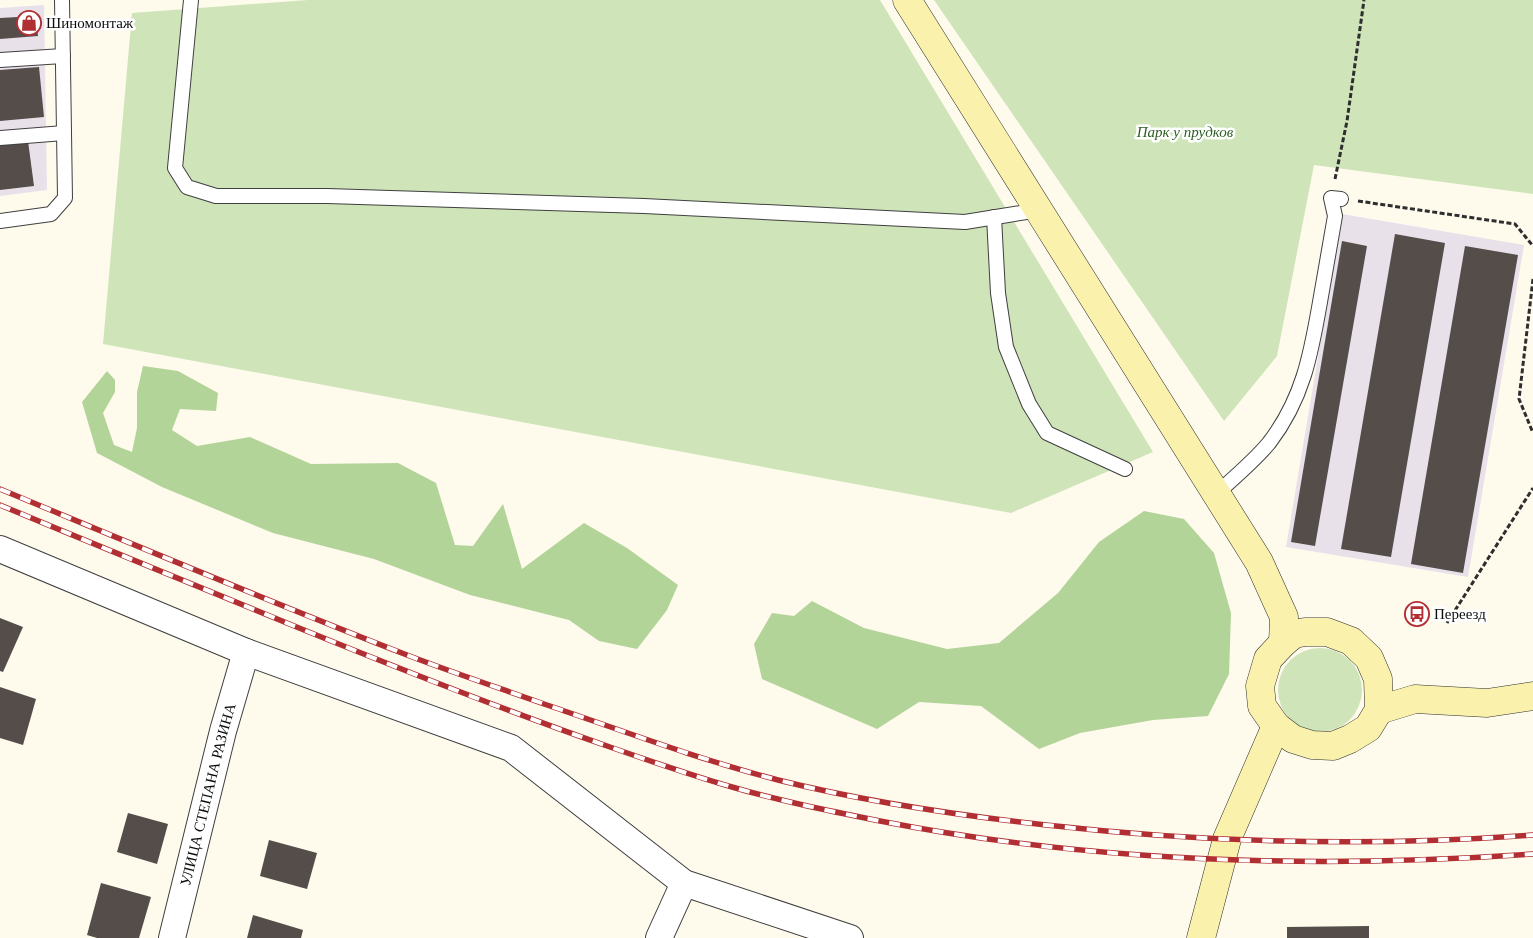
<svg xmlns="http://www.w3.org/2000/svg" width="1533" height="938" font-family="Georgia,serif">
  <rect width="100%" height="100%" fill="#fefaec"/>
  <g fill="#e9e1ea">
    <path d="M44,5L47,190L0,196V8Z"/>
    <path d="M1342,214L1524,245L1468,577L1286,547Z"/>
  </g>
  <g fill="#cfe5b9">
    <path d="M308,0H880L1153,452L1011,513L103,344L132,13Z"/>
    <path d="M934,0H1533V194L1314,165L1277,356L1224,421Z"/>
    <circle cx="1320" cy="690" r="42"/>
  </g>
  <g fill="#b3d499">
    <path d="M143,366L178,371L218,393L216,411L180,409L172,430L197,446L250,437L311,464L398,463L436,483L455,545L473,546L503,504L522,569L584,523L627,548L678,585L667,610L637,649L599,641L569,620L470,595L374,559L273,533L162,487L97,453L82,402L107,371L115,380V392L103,413L114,445L132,452L137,428V392Z"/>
    <path d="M1144,511L1184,519L1214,553L1231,613L1229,674L1208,716L1153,720L1080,733L1039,749L981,706L919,702L877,729L762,679L754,644L772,613L794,616L812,601L864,628L947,649L999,643L1058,593L1099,542Z"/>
  </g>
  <g fill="#544d49">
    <path d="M36,16L38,36L0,39V18Z"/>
    <path d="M39,67L44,117L0,121V70Z"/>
    <path d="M28,141L34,186L0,190V144Z"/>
    <path d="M1395,234L1445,243L1391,557L1341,549Z"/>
    <path d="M1342,241L1367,246L1315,546L1291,542Z"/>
    <path d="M1465,246L1518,255L1463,573L1411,564Z"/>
    <path d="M0,618L23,627L3,672L0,671Z"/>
    <path d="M0,687L36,699L23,745L0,738Z"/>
    <path d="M128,813L168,824L157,864L117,852Z"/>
    <path d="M269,840L317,853L307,889L260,876Z"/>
    <path d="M101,883L151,897L139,938H97L87,935Z"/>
    <path d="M253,915L303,930L301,938H247Z"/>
    <path d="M1369,926V938H1287V927Z"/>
  </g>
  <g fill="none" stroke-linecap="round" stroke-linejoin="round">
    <defs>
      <g id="lane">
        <path d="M191,0L175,168L187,187L216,196H327L644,206L965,222L1039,210"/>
        <path d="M0,60L63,56"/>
        <path d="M0,138L64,133"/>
        <path d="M994,217L998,293L1006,347L1029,404L1047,433L1125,469"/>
        <path d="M0,221L51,214L65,198L62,0"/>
        <path d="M1217,493C1235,477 1254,461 1269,443C1303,399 1311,354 1320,302C1325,273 1330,244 1335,216L1331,198L1341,199"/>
      </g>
      <g id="street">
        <path d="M0,549L246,652L511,748L684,883L850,938"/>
        <path id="s1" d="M172,938L223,731L246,652"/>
        <path d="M659,938L684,883"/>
      </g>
      <g id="secondary">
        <path d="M907,0L1259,562L1284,617L1283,643"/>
        <path d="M1305,632H1327L1351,641L1369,658L1378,679L1379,710L1368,728L1350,739L1333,746L1312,745L1293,739L1276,726L1262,706L1260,686L1268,659L1283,643L1294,634Z"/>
        <path d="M1379,710L1415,699L1487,703L1533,696"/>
        <path d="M1201,938L1227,839L1276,726"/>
      </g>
    </defs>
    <use href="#lane" stroke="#3f3f3f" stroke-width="16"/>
    <use href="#street" stroke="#3f3f3f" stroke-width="28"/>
    <use href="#secondary" stroke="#2e2e2e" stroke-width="29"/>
    <g stroke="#2e2e2e" stroke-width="3" stroke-dasharray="5 2.5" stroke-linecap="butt">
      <path d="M1335,179L1347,121L1364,0"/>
      <path d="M1358,201L1515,224L1533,246"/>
      <path d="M1533,279L1519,399L1533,433"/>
      <path d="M1447,623L1533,488"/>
    </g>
    <use href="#lane" stroke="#fff" stroke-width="14"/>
    <use href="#street" stroke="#fff" stroke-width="26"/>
    <use href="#secondary" stroke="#f9f1ac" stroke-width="28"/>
    <defs>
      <g id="rail">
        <path d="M0,489C135,545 270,602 407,655C454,673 502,689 550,706C626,732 701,760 778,780C866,802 956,815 1046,825C1208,843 1371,847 1533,835"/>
        <path d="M0,505C101,547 202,588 304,630C405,671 507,711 610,747C650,761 690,775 732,787C780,801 830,811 880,821C1095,863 1315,869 1533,854"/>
      </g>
    </defs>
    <use href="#rail" stroke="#b12f33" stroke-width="5.5"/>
    <use href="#rail" stroke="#fff" stroke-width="4" stroke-dasharray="11" stroke-linecap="butt"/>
  </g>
  <defs>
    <symbol id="shop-ring" viewBox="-11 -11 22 22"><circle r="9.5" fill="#fff" stroke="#b12f33" stroke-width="1.5"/><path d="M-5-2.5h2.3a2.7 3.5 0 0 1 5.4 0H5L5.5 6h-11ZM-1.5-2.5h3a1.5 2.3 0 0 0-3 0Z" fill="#b12f33"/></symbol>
    <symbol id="bus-ring" viewBox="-11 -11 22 22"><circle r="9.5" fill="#fff" stroke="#b12f33" stroke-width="1.5"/><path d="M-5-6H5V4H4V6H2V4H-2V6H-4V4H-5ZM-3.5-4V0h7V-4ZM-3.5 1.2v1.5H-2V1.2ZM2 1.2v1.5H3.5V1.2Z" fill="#b12f33"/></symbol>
  </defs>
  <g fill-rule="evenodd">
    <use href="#shop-ring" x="15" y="9" width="28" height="28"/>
    <use href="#bus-ring" x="1403" y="600" width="28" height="28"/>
  </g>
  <g text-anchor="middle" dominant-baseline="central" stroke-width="5" stroke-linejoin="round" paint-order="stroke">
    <g font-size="15" fill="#0c0c0c" stroke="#fff" text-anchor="start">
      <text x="46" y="23">Шиномонтаж</text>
      <text x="1434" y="614">Переезд</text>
    </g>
    <g font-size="15" font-style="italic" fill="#2d5e22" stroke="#fff">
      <text x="1185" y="132">Парк у прудков</text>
    </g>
    <g font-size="15" fill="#0c0c0c" stroke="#fff">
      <text stroke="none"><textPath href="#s1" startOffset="148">УЛИЦА СТЕПАНА РАЗИНА</textPath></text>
    </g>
  </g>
</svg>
